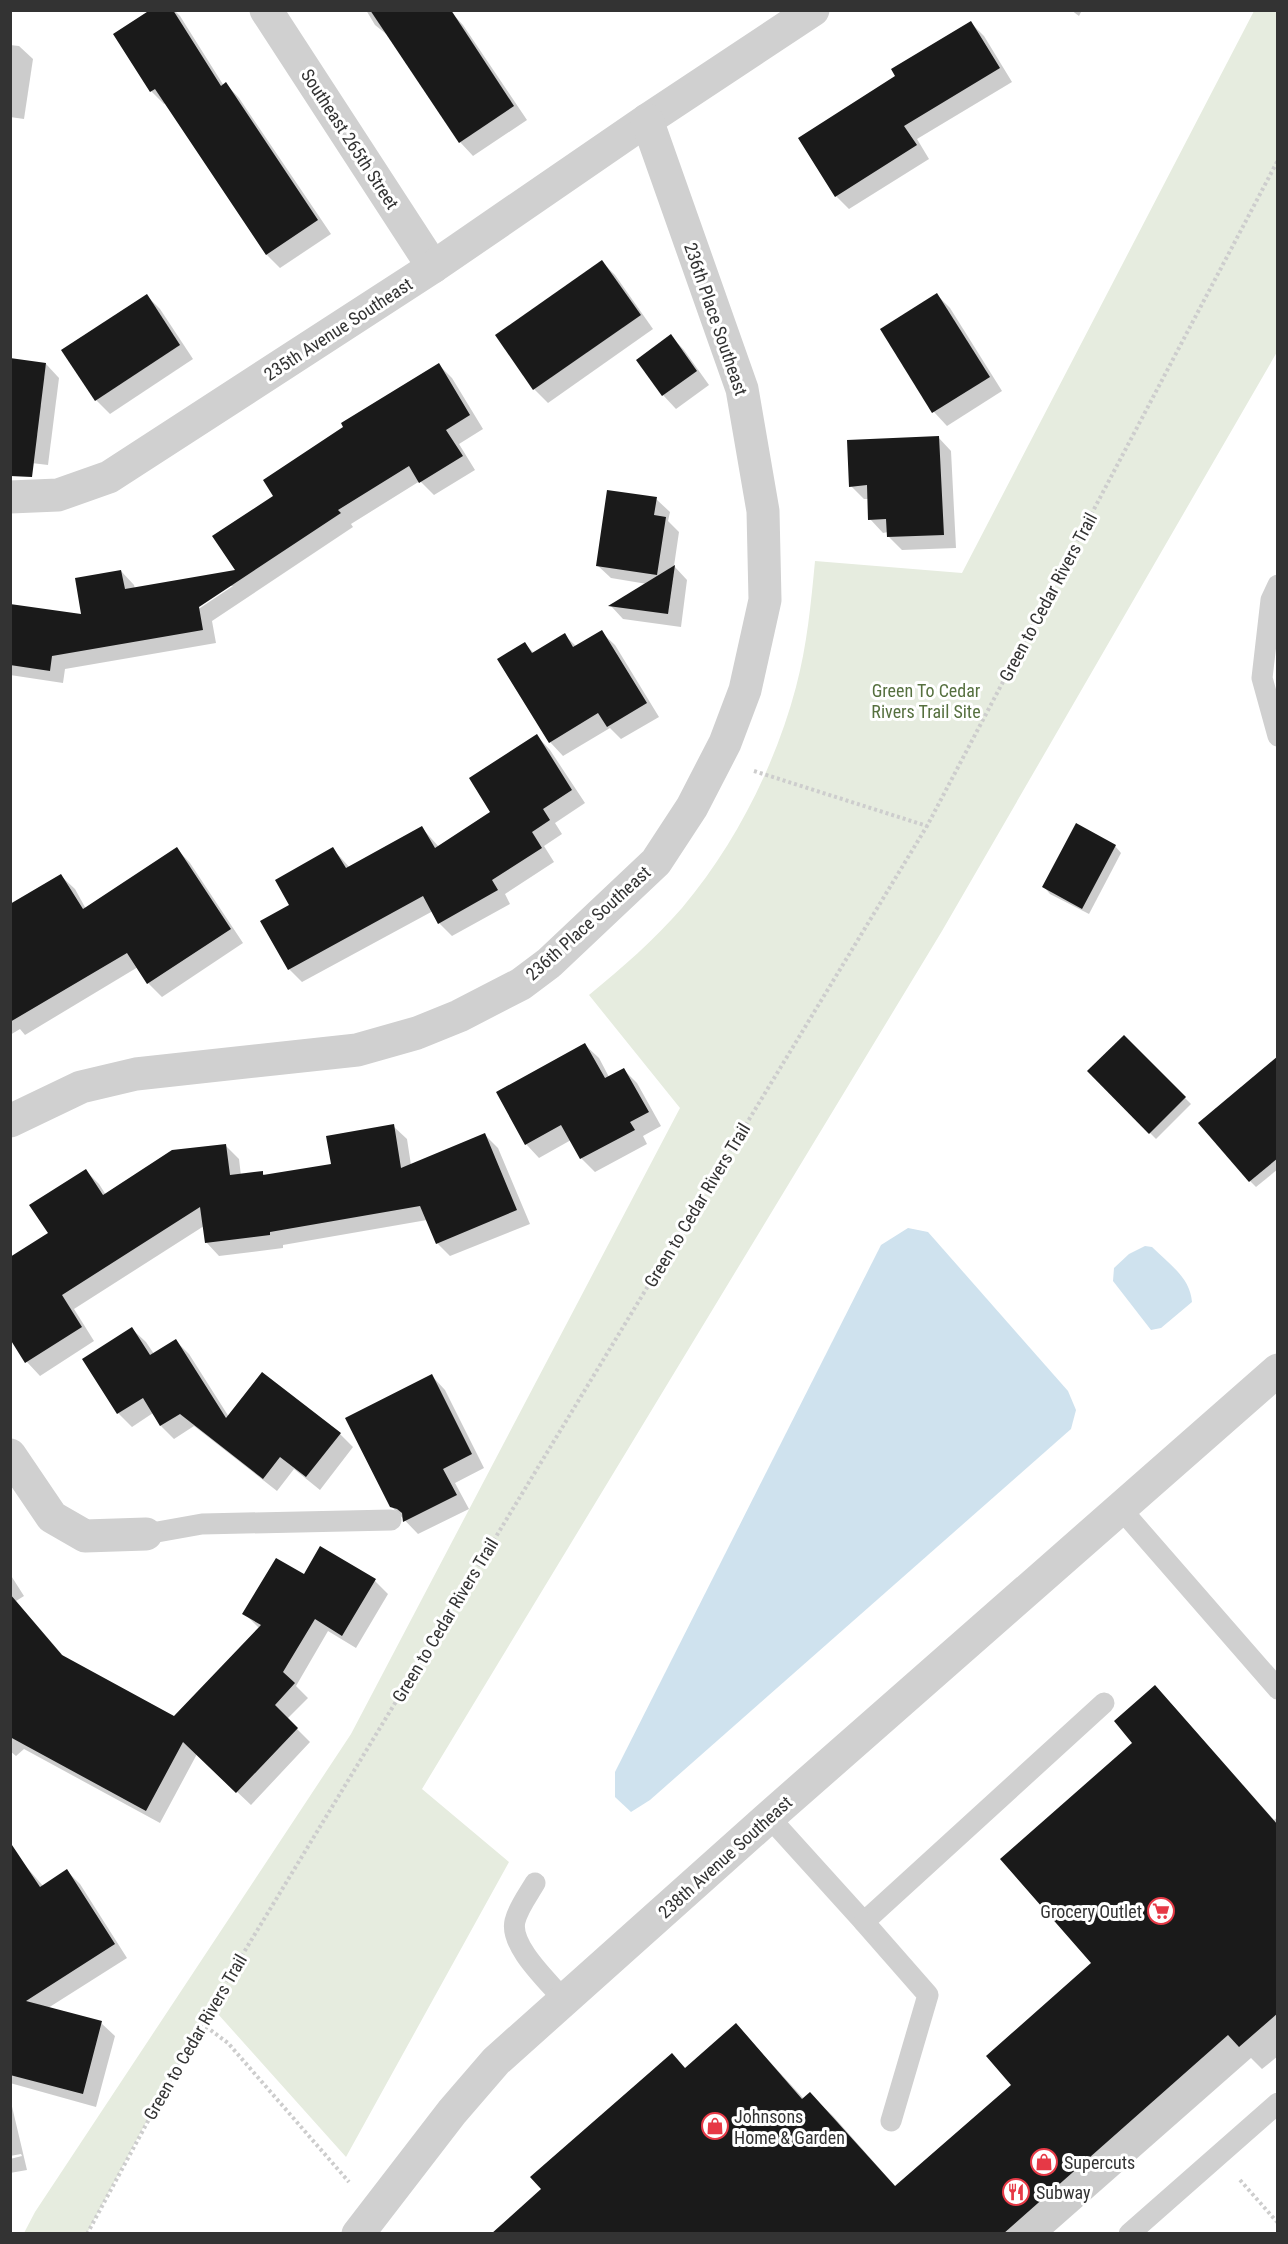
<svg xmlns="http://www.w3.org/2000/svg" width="1288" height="2244" font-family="'Roboto Condensed',sans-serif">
  <rect width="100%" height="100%" fill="#fff"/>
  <path fill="#e6ecdf" d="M1254,11H1277V352L942,931L422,1789L509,1862L346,2157L209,2004L87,2233H24L35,2212L351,1734L680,1108L589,995C622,968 654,940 682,908C735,845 775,766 796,687C807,646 811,603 815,561L962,573Z"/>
  <g fill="#cfe2ee">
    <path d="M908,1228L928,1232L1068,1391L1076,1410L1071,1429L650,1800L631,1812L615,1797V1772L881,1245Z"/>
    <path d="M1145,1246L1152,1247C1169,1264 1190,1277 1192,1302L1161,1328L1151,1330L1113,1281L1114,1268L1129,1254Z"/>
  </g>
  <g fill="#0003" fill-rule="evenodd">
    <path d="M153,10H174L180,16L224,86L226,84L239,98L331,234L280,268L267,255L166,103L164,104L151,91Z"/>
    <path d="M366,10L450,11L463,25L527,120L473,156L460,142L390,37L375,25Z"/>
    <path d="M1071,10H1082L1079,16Z"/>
    <path d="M971,23L984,36L1012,82L917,139L929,159L849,209L836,196Z"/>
    <path d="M10,45L19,46L33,59L24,119L10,117Z"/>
    <path d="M602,262L615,275L653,329L548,403L534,389L497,336Z"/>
    <path d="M937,295L950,308L1002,391L947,426L934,412L882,330Z"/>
    <path d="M147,296L160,309L193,359L110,414L96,400L63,351Z"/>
    <path d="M671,336L684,350L709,385L676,409L663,395Z"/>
    <path d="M46,364L59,378L48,465L15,461Z"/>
    <path d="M439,365L452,378L483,429L459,444L475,470L434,495L420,481L351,524L353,527L212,621L216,643L65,669L63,683L10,675V605L83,616L121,571L134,585L135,589L237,571L275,496ZM228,586H233L194,612L192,610Z"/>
    <path d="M938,437L951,451L956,548L902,550L889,537L888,532L883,533L870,519L869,499H864L851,486Z"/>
    <path d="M656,499L670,512L668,521L679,532L674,566L687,580L681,627L623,619L611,606L647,584L611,578L597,565Z"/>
    <path d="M601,632L615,645L659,717L621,739L610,728L563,756L550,742L525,644L534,653L564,635L576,646Z"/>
    <path d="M537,736L550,750L585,803L555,823L562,834L544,846L554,862L505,894L510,904L452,936L439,923L433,911L302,982L289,969L291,905L333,849L350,868L422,828L439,847L492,813Z"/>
    <path d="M1115,846L1121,853L1089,914L1050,894L1044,887Z"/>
    <path d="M177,849L190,863L243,943L162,997L148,983L138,967L25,1035L20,1029L10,1035V906L61,876L75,889L86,909Z"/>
    <path d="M1124,1037L1191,1104L1156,1139L1089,1071Z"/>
    <path d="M585,1045L599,1058L609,1077L624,1070L637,1083L661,1126L643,1136L647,1144L595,1172L581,1158L571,1140L539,1158L526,1144Z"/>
    <path d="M1278,1069V1169L1256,1187L1250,1181Z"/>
    <path d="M393,1126L407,1139L411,1165L485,1135L498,1148L530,1224L450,1256L437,1243L427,1220L283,1245V1248L219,1256L206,1242L204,1226L74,1309L94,1341L40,1376L27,1362L10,1337L50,1234L86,1171L99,1184L106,1195L225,1145L239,1159L241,1176L262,1173L266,1176L333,1165Z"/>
    <path d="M132,1329L146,1342L154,1354L176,1341L189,1354L229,1417L263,1374L340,1434L353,1447L320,1490L294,1469L277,1491L194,1426L174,1439L161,1426L153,1413L132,1427L118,1413L84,1360Z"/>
    <path d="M432,1376L445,1390L484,1468L455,1483L469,1509L418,1534L391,1506Z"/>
    <path d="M10,1574L24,1596L16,1601L65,1658L175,1718L260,1629L244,1613L304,1576L375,1581L388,1594L356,1648L328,1631L296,1686L308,1698L287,1719L310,1742L251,1805L197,1754L160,1823L24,1749L16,1756L10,1751Z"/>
    <path d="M1155,1687L1177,1710L1274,1820L1278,1817V2056L1262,2069L1251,2058L1051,2234H493L736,2025L804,2099L810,2094L833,2116L896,2187L1013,2085L1093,1963L1134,1743Z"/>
    <path d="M23,1863L43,1886L67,1871L80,1884L127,1958L48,2008L101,2023L115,2036L96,2107L10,2083V1996Z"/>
    <path d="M10,2098L27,2170L10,2173V2159L22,2156L21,2154L10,2156Z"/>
  </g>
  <g fill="#1a1a1a">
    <path d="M150,10H173L221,86L226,82L318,220L266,255L155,89L150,92L113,34Z"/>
    <path d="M370,10H451L514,106L459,143Z"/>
    <path d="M971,21L1000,68L904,126L917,145L835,197L798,138L895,76L891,69Z"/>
    <path d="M602,260L641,315L533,390L495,335Z"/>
    <path d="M937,293L990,377L932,413L880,329Z"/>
    <path d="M147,294L180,345L95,401L61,350Z"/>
    <path d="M671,334L697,371L662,396L636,360Z"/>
    <path d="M10,358L46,363L32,477L10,476Z"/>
    <path d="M439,363L470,415L446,430L463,456L419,483L409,466L338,510L341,513L199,607L203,630L52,656L50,671L10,665V604L81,614L75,578L121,570L125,589L235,570L212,536L273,496L263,480L343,427L341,423Z"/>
    <path d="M939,436L944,535L887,537L886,519L868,520L867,485L849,487L847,440Z"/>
    <path d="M607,490L657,497L654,515L666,517L657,575L596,566Z"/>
    <path d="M675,565L668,614L608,606Z"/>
    <path d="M602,630L647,703L607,727L598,713L549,743L497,659L525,642L532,653L565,633L573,647Z"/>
    <path d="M537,734L572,790L543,809L550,820L532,832L542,848L492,880L498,890L438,924L423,896L288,970L260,921L289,905L275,880L333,847L346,868L422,826L435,848L490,812L469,778Z"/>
    <path d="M1076,823L1116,845L1082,909L1042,887Z"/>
    <path d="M177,847L231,929L147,984L127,953L10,1022V904L61,874L83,909Z"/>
    <path d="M1124,1035L1186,1097L1149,1134L1087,1071Z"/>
    <path d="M585,1043L605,1078L624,1068L649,1112L630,1122L635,1130L580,1159L561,1125L525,1145L496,1092Z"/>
    <path d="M1278,1056V1158L1249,1182L1198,1123Z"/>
    <path d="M394,1124L401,1168L485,1133L517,1210L436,1244L420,1206L270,1232V1235L205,1243L200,1207L62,1295L82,1327L25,1363L10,1339V1257L48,1233L29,1205L86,1169L103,1195L172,1150L226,1144L230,1175L263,1171V1175L331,1164L326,1136Z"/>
    <path d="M132,1327L150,1355L176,1339L226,1418L262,1372L341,1433L306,1477L280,1457L263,1479L180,1414L160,1426L143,1398L117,1414L82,1359Z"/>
    <path d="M432,1374L472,1454L443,1469L457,1495L403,1522L402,1513L397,1509L390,1507L345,1418Z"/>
    <path d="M320,1546L376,1579L342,1636L315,1619L283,1672L295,1683L275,1705L298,1728L236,1793L183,1742L146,1811L10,1737V1594L62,1655L174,1716L261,1625L242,1614L276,1558L304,1574Z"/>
    <path d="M1155,1685L1278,1825V2013L1239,2047L1228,2035L1003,2234H491L541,2189L530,2177L672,2053L685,2068L736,2023L802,2099L810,2092L895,2186L1011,2085L986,2056L1091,1963L1000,1859L1132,1743L1114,1721Z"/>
    <path d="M10,1842L40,1887L67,1869L115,1944L26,2001L102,2021L83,2094L10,2075Z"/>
  </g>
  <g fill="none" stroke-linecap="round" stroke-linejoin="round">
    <g stroke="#cdcdcd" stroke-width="4" stroke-dasharray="3 3" stroke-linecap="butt">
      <path d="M754,771L927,826"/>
      <path d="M201,2023L228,2043L349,2182"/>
      <path d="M1240,2180L1278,2223"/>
      <path d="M87,2234L201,2023L927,826L1278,160"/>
    </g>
    <g stroke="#d0d0d0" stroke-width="21">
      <path d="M1278,585L1271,600L1262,678L1278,736"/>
      <path d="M1120,1508L1278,1689"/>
      <path d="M146,1534L202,1524L391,1520"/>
      <path d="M769,1817L864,1922L1104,1703"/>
      <path d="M535,1883C528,1895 518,1908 515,1921C509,1946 549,1982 564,2000"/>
      <path d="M864,1922L928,1995L891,2121"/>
      <path d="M1129,2234L1278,2103"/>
    </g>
    <g stroke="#d0d0d0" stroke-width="33">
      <path d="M266,10L433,267"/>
      <path d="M10,497L58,495L109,477L433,267L647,120L813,10"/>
      <path d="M10,1121L81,1087L136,1074L357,1050L417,1033L459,1016L521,984L549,963L656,862L692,807L725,743L745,690L765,600L763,511L742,389L647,120"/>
      <path d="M10,1455L52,1517L85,1536L146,1534"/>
      <path d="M358,2234L452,2112L496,2061L769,1817L1278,1370"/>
    </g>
  </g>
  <defs>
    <symbol id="supermarket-ring" viewBox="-11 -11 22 22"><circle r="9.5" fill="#fff" stroke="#e63946" stroke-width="1.5"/><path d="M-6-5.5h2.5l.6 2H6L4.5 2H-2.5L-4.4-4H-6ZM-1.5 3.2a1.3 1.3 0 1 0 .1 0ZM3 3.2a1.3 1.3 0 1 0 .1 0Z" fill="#e63946"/></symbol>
    <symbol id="shop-ring" viewBox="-11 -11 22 22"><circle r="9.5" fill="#fff" stroke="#e63946" stroke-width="1.5"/><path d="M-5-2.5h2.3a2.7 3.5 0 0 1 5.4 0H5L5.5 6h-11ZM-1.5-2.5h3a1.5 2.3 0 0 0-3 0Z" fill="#e63946"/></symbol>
    <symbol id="restaurant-ring" viewBox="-11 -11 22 22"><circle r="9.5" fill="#fff" stroke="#e63946" stroke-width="1.5"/><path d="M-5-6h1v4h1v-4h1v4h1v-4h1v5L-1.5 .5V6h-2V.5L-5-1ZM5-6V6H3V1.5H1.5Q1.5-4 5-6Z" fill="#e63946"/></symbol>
  </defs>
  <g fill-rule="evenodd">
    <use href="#supermarket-ring" x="1146" y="1896" width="30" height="30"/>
    <use href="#shop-ring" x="700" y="2111" width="30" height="30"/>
    <use href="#shop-ring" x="1029" y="2147" width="30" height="30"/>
    <use href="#restaurant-ring" x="1001" y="2177" width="30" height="30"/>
  </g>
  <g text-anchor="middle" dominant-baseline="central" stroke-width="6" stroke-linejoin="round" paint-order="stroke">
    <g font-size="18" fill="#333" stroke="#fff">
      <text transform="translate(350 139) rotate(57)">Southeast 265th Street</text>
      <text transform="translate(716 319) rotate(71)">236th Place Southeast</text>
      <text transform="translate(338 329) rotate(-33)">235th Avenue Southeast</text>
      <text transform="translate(1048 597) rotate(-62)">Green to Cedar Rivers Trail</text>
      <text transform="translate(588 923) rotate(-42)">236th Place Southeast</text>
      <text transform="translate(697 1205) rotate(-59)">Green to Cedar Rivers Trail</text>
      <text transform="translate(445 1620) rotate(-59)">Green to Cedar Rivers Trail</text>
      <text transform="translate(725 1857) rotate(-42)">238th Avenue Southeast</text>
      <text transform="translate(195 2037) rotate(-60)">Green to Cedar Rivers Trail</text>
    </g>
    <g font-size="18" fill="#56703f" stroke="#fff">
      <text x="926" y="690">Green To Cedar<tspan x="926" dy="21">Rivers Trail Site</tspan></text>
    </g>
    <g font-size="18" fill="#333" stroke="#fff" text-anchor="start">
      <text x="1142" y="1911" text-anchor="end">Grocery Outlet</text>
      <text x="734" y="2116">Johnsons<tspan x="734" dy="21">Home &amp; Garden</tspan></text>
      <text x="1064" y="2162">Supercuts</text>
      <text x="1036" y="2192">Subway</text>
    </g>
  </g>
  <rect width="1288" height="2244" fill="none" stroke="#333333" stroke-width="24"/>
</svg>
